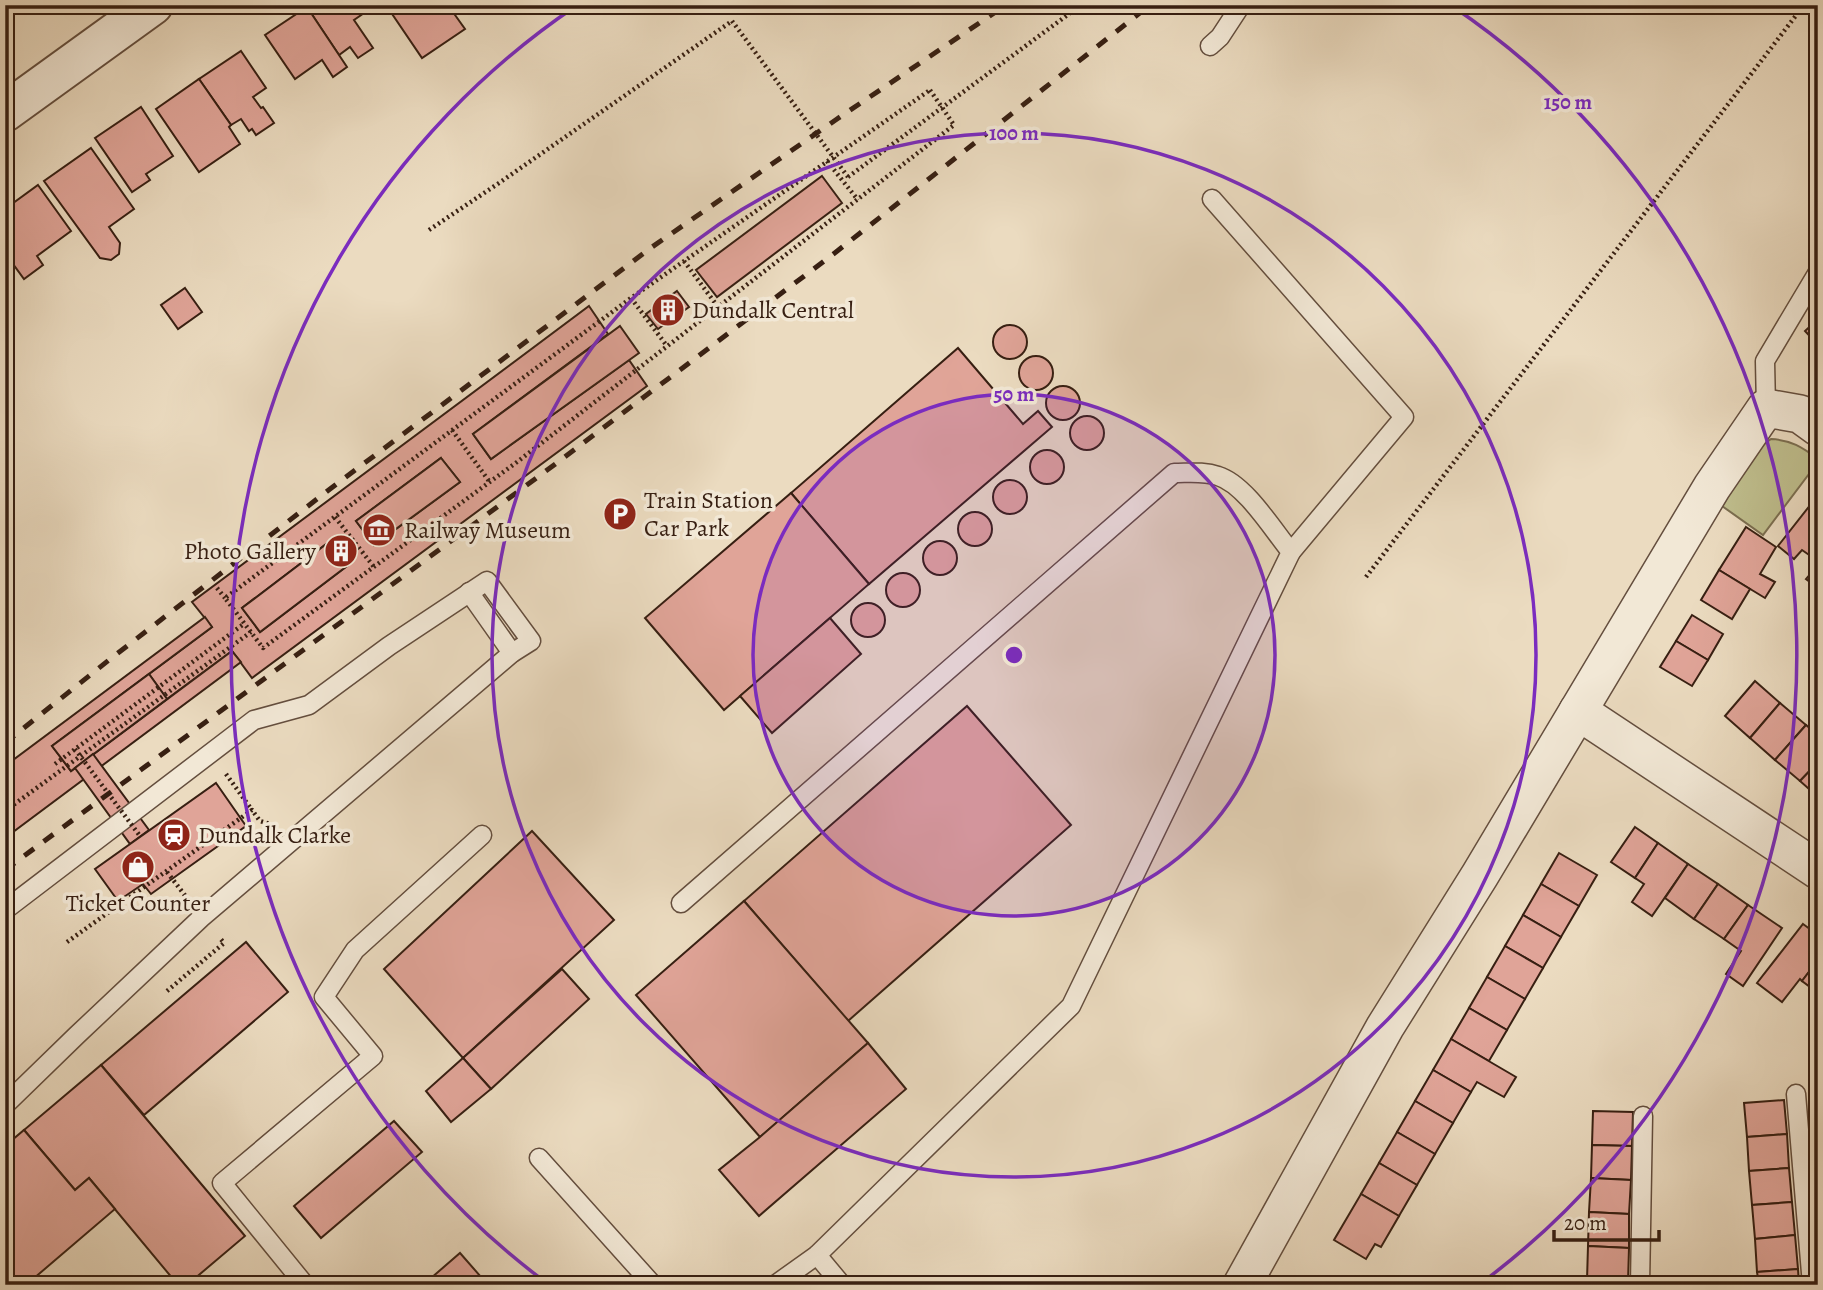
<svg xmlns="http://www.w3.org/2000/svg" width="1823" height="1290" font-family="Alegreya,serif">
  <rect width="100%" height="100%" fill="#ebdbc0"/>
  <filter id="stains"><feTurbulence type="fractalNoise" baseFrequency=".00286" numOctaves="4"/><feColorMatrix values="0 0 0 0 .2 0 0 0 0 .09 0 0 0 0 .02 0 0 0 .5 -.17"/></filter>
  <radialGradient id="worn" r=".72"><stop offset=".6" stop-color="#630" stop-opacity="0"/><stop offset="1" stop-color="#630" stop-opacity=".3"/></radialGradient>
  <path fill="#bfbe8d" stroke="#7b6e50" stroke-width="2" d="M1771,439C1791,440 1802,447 1818,459V462L1763,535L1722,506L1759,448Z"/>
  <g fill="#e0a498" stroke="#371f12" stroke-width="2" fill-rule="evenodd">
    <path d="M309,5H363L367,11L354,20L373,48L358,58L350,47L339,55L307,7Z"/>
    <path d="M386,5H436L441,13L450,8L465,29L422,58Z"/>
    <path d="M307,7L347,67L333,77L322,60L295,79L265,35Z"/>
    <path d="M241,51L266,88L253,97L261,108L263,107L274,123L256,135L252,129L249,131L241,119L231,125L199,79Z"/>
    <path d="M199,79L231,125L229,127L240,144L199,172L156,109Z"/>
    <path d="M141,107L173,156L146,174L150,180L132,192L95,138Z"/>
    <path d="M91,148L134,209L109,227L120,243L119,254L111,260L100,258L44,181Z"/>
    <path d="M822,176L842,203L717,297L696,270Z"/>
    <path d="M38,185L71,231L37,256L43,265L24,279L5,253V209Z"/>
    <path d="M185,288L202,312L178,329L161,305Z"/>
    <path d="M677,291L689,307L658,329L646,314Z"/>
    <path d="M589,306L608,334L473,434L491,459L629,360L647,386L252,678L232,651L167,699L149,674L212,627L192,602ZM441,458L460,482L374,545L356,521ZM329,542L347,566L260,632L242,608Z"/>
    <path d="M1818,319V345L1805,331Z"/>
    <circle cx="1010" cy="342" r="17"/>
    <path d="M620,326L639,353L491,459L473,434Z"/>
    <path d="M958,348L1023,424L1038,411L1052,427L869,584L791,493Z"/>
    <circle cx="1036" cy="373" r="17"/>
    <circle cx="1063" cy="403" r="17"/>
    <circle cx="1087" cy="433" r="17"/>
    <circle cx="1047" cy="467" r="17"/>
    <path d="M441,458L460,482L374,545L356,521Z"/>
    <circle cx="1010" cy="497" r="17"/>
    <path d="M791,493L869,584L724,710L645,618Z"/>
    <path d="M1811,504L1818,509V550L1812,557L1802,550L1794,559L1778,546Z"/>
    <circle cx="975" cy="529" r="17"/>
    <path d="M1746,527L1776,547L1760,574L1775,582L1765,598L1719,570Z"/>
    <circle cx="940" cy="558" r="17"/>
    <path d="M329,542L347,566L260,632L242,608Z"/>
    <path d="M1818,565V588L1806,579Z"/>
    <path d="M1719,570L1750,589L1732,619L1701,600Z"/>
    <circle cx="903" cy="590" r="17"/>
    <circle cx="868" cy="620" r="17"/>
    <path d="M1692,615L1723,634L1708,660L1676,641Z"/>
    <path d="M205,617L212,627L52,746L71,771L232,651L241,662L5,838V766Z"/>
    <path d="M830,618L861,654L772,733L740,696Z"/>
    <path d="M1676,641L1708,660L1692,686L1660,667Z"/>
    <path d="M149,674L167,699L71,771L52,746Z"/>
    <path d="M1755,681L1780,703L1750,738L1725,716Z"/>
    <path d="M1780,703L1806,725L1775,760L1750,738Z"/>
    <path d="M967,706L1071,825L848,1021L744,901Z"/>
    <path d="M1806,725L1818,735V762L1800,781L1775,760Z"/>
    <path d="M93,754L149,830L130,844L75,768Z"/>
    <path d="M1818,762V797L1800,781Z"/>
    <path d="M216,783L246,826L151,894L143,884L118,901L95,869Z"/>
    <path d="M1635,827L1658,843L1635,878L1611,862Z"/>
    <path d="M532,831L614,920L463,1058L384,969Z"/>
    <path d="M1658,843L1688,864L1652,916L1632,902L1644,884L1635,878Z"/>
    <path d="M1559,853L1597,875L1579,906L1541,884Z"/>
    <path d="M1688,864L1718,884L1694,919L1665,898Z"/>
    <path d="M1541,884L1579,906L1561,937L1523,915Z"/>
    <path d="M1718,884L1748,905L1724,939L1694,919Z"/>
    <path d="M744,901L868,1043L760,1137L636,995Z"/>
    <path d="M1748,905L1782,928L1743,986L1726,974L1741,951L1724,939Z"/>
    <path d="M1523,915L1561,937L1543,968L1505,946Z"/>
    <path d="M1803,924L1818,935V960L1802,981L1800,979L1782,1002L1757,983Z"/>
    <path d="M246,942L288,992L144,1115L101,1065Z"/>
    <path d="M1505,946L1543,968L1525,999L1487,977Z"/>
    <path d="M1818,960V993L1802,981Z"/>
    <path d="M562,969L589,999L491,1089L463,1058Z"/>
    <path d="M1487,977L1525,999L1507,1030L1469,1008Z"/>
    <path d="M1469,1008L1507,1030L1489,1061L1451,1039Z"/>
    <path d="M1451,1039L1516,1077L1504,1097L1477,1082L1471,1092L1433,1070Z"/>
    <path d="M868,1043L906,1089L759,1216L719,1170L760,1137Z"/>
    <path d="M463,1058L491,1089L451,1122L426,1091Z"/>
    <path d="M101,1065L245,1236L187,1285H178L89,1178L75,1190L24,1130Z"/>
    <path d="M1433,1070L1471,1092L1453,1123L1415,1101Z"/>
    <path d="M1784,1100L1787,1134L1747,1137L1744,1103Z"/>
    <path d="M1415,1101L1453,1123L1435,1154L1397,1132Z"/>
    <path d="M1593,1111L1633,1112L1632,1146L1592,1145Z"/>
    <path d="M394,1121L422,1152L321,1238L294,1206Z"/>
    <path d="M24,1130L75,1190L89,1178L115,1209L26,1285H5V1146Z"/>
    <path d="M1397,1132L1435,1154L1417,1185L1379,1163Z"/>
    <path d="M1787,1134L1789,1168L1749,1171L1747,1137Z"/>
    <path d="M1592,1145L1632,1146L1631,1180L1591,1178Z"/>
    <path d="M1379,1163L1417,1185L1399,1216L1361,1194Z"/>
    <path d="M1789,1168L1792,1202L1752,1205L1749,1171Z"/>
    <path d="M1591,1178L1631,1180L1629,1214L1589,1212Z"/>
    <path d="M1361,1194L1399,1216L1381,1247L1375,1244L1366,1259L1334,1240Z"/>
    <path d="M1792,1202L1795,1235L1755,1239L1752,1205Z"/>
    <path d="M1589,1212L1629,1214V1248L1588,1246Z"/>
    <path d="M1795,1235L1798,1269L1757,1272L1755,1239Z"/>
    <path d="M1588,1246L1629,1248L1628,1282L1587,1280Z"/>
    <path d="M460,1253L488,1285H423Z"/>
    <path d="M1798,1269L1799,1285H1759L1757,1272Z"/>
    <path d="M1587,1280L1628,1282L1627,1285H1587Z"/>
  </g>
  <g fill="none" stroke-linecap="round" stroke-linejoin="round">
    <defs>
      <g id="service">
        <path d="M1210,46L1220,37L1241,5"/>
        <path d="M1212,199L1404,417L1291,552"/>
        <path d="M1766,408L1765,361L1818,272"/>
        <path d="M469,592L512,653"/>
        <path d="M681,903L1174,473C1189,473 1204,471 1218,476C1245,484 1273,530 1291,552L1071,1006L817,1255L775,1285"/>
        <path d="M5,910L254,720L309,705L389,646L487,581L531,641L512,653L201,918L77,1035L5,1105"/>
        <path d="M1796,1094L1812,1285"/>
        <path d="M539,1158L653,1285"/>
        <path d="M817,1255L842,1285"/>
        <path d="M305,1285L222,1183L373,1056L324,997L355,950L482,835"/>
        <path d="M1640,1285L1643,1116"/>
      </g>
      <g id="minor">
        <path d="M1578,711L1818,870"/>
        <path d="M1242,1285L1385,1027L1480,875L1712,487L1766,408L1800,414L1818,427"/>
      </g>
      <path id="tertiary" d="M5,112L153,5"/>
    </defs>
    <use href="#service" stroke="#644e3e" stroke-width="21"/>
    <use href="#minor" stroke="#644e3e" stroke-width="40"/>
    <use href="#tertiary" stroke="#644e3e" stroke-width="42"/>
    <g stroke="#371f12" stroke-width="4.5" stroke-dasharray="2 3.5" stroke-linecap="butt">
      <path d="M930,90L954,125L517,462L263,648L225,598L631,298Z"/>
      <path d="M827,161L858,200"/>
      <path d="M848,177L1081,5"/>
      <path d="M429,230L499,183L732,21"/>
      <path d="M684,261L718,307"/>
      <path d="M631,298L667,346"/>
      <path d="M452,430L489,481"/>
      <path d="M335,517L374,567"/>
      <path d="M1366,577L1804,5"/>
      <path d="M217,588L225,598"/>
      <path d="M55,764L245,623"/>
      <path d="M226,774L252,810"/>
      <path d="M5,811L251,632"/>
      <path d="M167,872L187,898"/>
      <path d="M67,942L252,810L260,821L270,824"/>
      <path d="M167,991L224,943L219,937"/>
    </g>
    <use href="#service" stroke="#f2e8d6" stroke-width="18"/>
    <use href="#minor" stroke="#f2e8d6" stroke-width="37"/>
    <use href="#tertiary" stroke="#f2e8d6" stroke-width="38"/>
    <g stroke="#371f12" stroke-width="5" stroke-dasharray="12 12" stroke-linecap="butt">
      <path d="M5,743L109,660L330,489L652,247L837,119L1006,5"/>
      <path d="M5,870L554,465L836,252L1150,5"/>
    </g>
    <g stroke="#371f12" stroke-width="4.5" stroke-dasharray="2 3.5" stroke-linecap="butt">
      <path d="M732,21L848,177"/>
      <path d="M75,749L140,836"/>
    </g>
  </g>
  <circle cx="1014" cy="655" r="261" fill="#7b2cbf" fill-opacity=".12"/>
  <g fill="none" stroke="#7b2cbf" stroke-width="3.5">
    <circle cx="1014" cy="655" r="261"/>
    <circle cx="1014" cy="655" r="522"/>
    <path d="M548 1284A783 783 0 0 1 576 6M1452 6A783 783 0 0 1 1480 1284"/>
  </g>
  <defs>
    <symbol id="building-disc" viewBox="-11 -11 22 22"><circle r="9.5" fill="#8f2418" stroke="#f2e8d6"/><path d="M-4-6H4V6H1V3H-1V6H-4ZM-2.5-4.3h1.7v1.8h-1.7ZM.8-4.3h1.7v1.8H.8ZM-2.5-1h1.7V.8h-1.7ZM.8-1h1.7V.8H.8Z" fill="#fff"/></symbol>
    <symbol id="parking-disc" viewBox="-11 -11 22 22"><circle r="9.5" fill="#8f2418" stroke="#f2e8d6"/><path d="M-3.5-5.5H1a3.5 3.5 0 0 1 0 7H-1V5.5H-3.5ZM-1-3.4V-.6H.8a1.4 1.4 0 0 0 0-2.8Z" fill="#fff"/></symbol>
    <symbol id="museum-disc" viewBox="-11 -11 22 22"><circle r="9.5" fill="#8f2418" stroke="#f2e8d6"/><path d="M0-6L6-3V-2H-6V-3ZM-5-1h2V3h-2ZM-1-1h2V3h-2ZM3-1h2V3H3ZM-6 4H6V6H-6Z" fill="#fff"/></symbol>
    <symbol id="station-disc" viewBox="-11 -11 22 22"><circle r="9.5" fill="#8f2418" stroke="#f2e8d6"/><path d="M-3-6H3Q5-6 5-4V2Q5 4 3 4L4.5 6H3L1.5 4h-3L-3 6H-4.5L-3 4Q-5 4-5 2V-4Q-5-6-3-6ZM-3.5-4v3h7v-3ZM-3.5 1v1.5H-2V1ZM2 1v1.5H3.5V1Z" fill="#fff"/></symbol>
    <symbol id="shop-disc" viewBox="-11 -11 22 22"><circle r="9.5" fill="#8f2418" stroke="#f2e8d6"/><path d="M-5-2.5h2.3a2.7 3.5 0 0 1 5.4 0H5L5.5 6h-11ZM-1.5-2.5h3a1.5 2.3 0 0 0-3 0Z" fill="#fff"/></symbol>
  </defs>
  <g fill-rule="evenodd">
    <use href="#building-disc" x="649" y="291" width="38" height="38"/>
    <use href="#parking-disc" x="601" y="495" width="38" height="38"/>
    <use href="#museum-disc" x="360" y="511" width="38" height="38"/>
    <use href="#building-disc" x="322" y="532" width="38" height="38"/>
    <use href="#station-disc" x="155" y="816" width="38" height="38"/>
    <use href="#shop-disc" x="119" y="848" width="38" height="38"/>
  </g>
  <g text-anchor="middle" dominant-baseline="central" stroke-width="7" stroke-linejoin="round" paint-order="stroke">
    <g font-size="24" fill="#371f12" stroke="#f2e8d6" text-anchor="start">
      <text x="692" y="310">Dundalk Central</text>
      <text x="644" y="500">Train Station<tspan x="644" dy="28">Car Park</tspan></text>
      <text x="404" y="530">Railway Museum</text>
      <text x="316" y="551" text-anchor="end">Photo Gallery</text>
      <text x="198" y="835">Dundalk Clarke</text>
      <text x="138" y="903" text-anchor="middle">Ticket Counter</text>
    </g>
  </g>
  <circle cx="1014" cy="655" r="10" fill="#7b2cbf" stroke="#f2e8d6" stroke-width="3.5"/>
  <g font-size="21" text-anchor="middle" font-weight="bold" fill="#7b2cbf" stroke="#f2e8d6" stroke-width="7" stroke-linejoin="round" paint-order="stroke">
    <text x="1568" y="109">150 m</text>
    <text x="1014" y="140">100 m</text>
    <text x="1014" y="401">50 m</text>
  </g>
  <rect width="1823" height="1290" fill="none" stroke="#ebdbc0" stroke-width="28"/>
  <rect x="7" y="7" width="1809" height="1276" fill="none" stroke="#371f12" stroke-width="3.5"/>
  <rect x="14" y="14" width="1795" height="1262" fill="none" stroke="#371f12" stroke-width="2"/>
  <path d="M1554 1230v10h105v-10" fill="none" stroke="#371f12" stroke-width="3.5"/>
  <text x="1564" y="1230" font-size="21" fill="#371f12" stroke="#f2e8d6" stroke-width="5" paint-order="stroke">20 m</text>
  <rect width="100%" height="100%" filter="url(#stains)"/>
  <rect width="100%" height="100%" fill="url(#worn)"/>
</svg>
